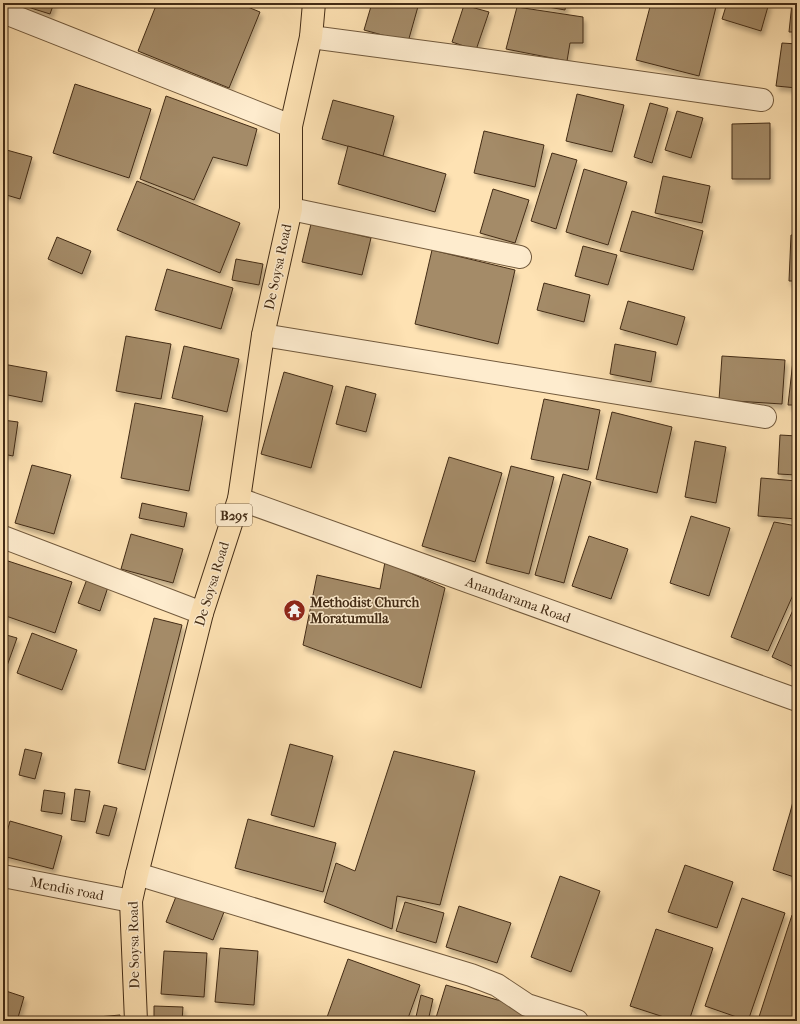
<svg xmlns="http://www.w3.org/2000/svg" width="800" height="1024" font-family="'IM FELL French Canon',serif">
  <defs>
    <filter id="shadow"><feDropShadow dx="2.5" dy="4.5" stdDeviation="2" flood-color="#0004"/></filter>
  </defs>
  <rect width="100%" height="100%" fill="#fee2b3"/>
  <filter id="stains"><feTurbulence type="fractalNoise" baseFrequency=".005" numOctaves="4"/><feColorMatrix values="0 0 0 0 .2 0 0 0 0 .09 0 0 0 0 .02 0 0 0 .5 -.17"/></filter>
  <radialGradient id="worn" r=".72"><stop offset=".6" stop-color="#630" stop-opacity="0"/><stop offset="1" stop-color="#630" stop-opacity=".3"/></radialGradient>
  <g fill="#a48b68" stroke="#432c16" filter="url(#shadow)">
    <path d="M15,3H54L50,14Z"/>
    <path d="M157,3H238L260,12L229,88L138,51Z"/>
    <path d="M372,3H419L408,42L364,30Z"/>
    <path d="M526,3H566L565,10Z"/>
    <path d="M651,3H717L699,76L636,60Z"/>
    <path d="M727,3H769L761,31L722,19Z"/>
    <path d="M792,3H797V32H789Z"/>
    <path d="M464,5L489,12L476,50L452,42Z"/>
    <path d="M517,7L583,17V43H570L567,61L506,49Z"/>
    <path d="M782,43L797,44V88L776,86Z"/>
    <path d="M75,84L151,109L129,178L53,153Z"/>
    <path d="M577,94L624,105L612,152L566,141Z"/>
    <path d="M166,96L257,129L247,166L213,157L194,200L140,179Z"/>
    <path d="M333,100L394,116L383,156L322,139Z"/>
    <path d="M650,103L668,108L652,163L634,157Z"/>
    <path d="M677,111L703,118L691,158L665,150Z"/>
    <path d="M770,123V179H732V124Z"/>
    <path d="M484,131L544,145L535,187L474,173Z"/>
    <path d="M348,146L446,174L435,212L338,184Z"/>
    <path d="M3,149L32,157L20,199L3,194Z"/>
    <path d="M552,153L577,160L556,229L531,221Z"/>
    <path d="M584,169L627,182L608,245L566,232Z"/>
    <path d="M663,176L710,186L702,223L655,213Z"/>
    <path d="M137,181L240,223L220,273L117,230Z"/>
    <path d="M493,189L529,200L515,243L480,233Z"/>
    <path d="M632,211L703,231L693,270L620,251Z"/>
    <path d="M311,224L371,238L362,275L302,262Z"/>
    <path d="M791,235H797V281H789Z"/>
    <path d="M57,237L91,251L82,274L48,259Z"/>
    <path d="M583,246L617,255L608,285L575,276Z"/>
    <path d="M432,250L515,270L498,344L415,324Z"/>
    <path d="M236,259L263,264L259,285L232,280Z"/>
    <path d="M167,269L233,288L221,329L155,310Z"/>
    <path d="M544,283L590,295L584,322L537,310Z"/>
    <path d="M628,301L685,317L677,345L620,329Z"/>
    <path d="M126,336L171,344L161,399L116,391Z"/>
    <path d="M795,343H797V405H788Z"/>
    <path d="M615,344L656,352L651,382L610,374Z"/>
    <path d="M184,346L239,359L227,412L172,398Z"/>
    <path d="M722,356L785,360L782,404L719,400Z"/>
    <path d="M3,364L47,372L42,402L3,394Z"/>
    <path d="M284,372L333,386L311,468L261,454Z"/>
    <path d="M346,386L376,394L366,432L336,424Z"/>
    <path d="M544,399L600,410L588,470L531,459Z"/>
    <path d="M135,403L203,416L189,491L121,478Z"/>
    <path d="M612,412L672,427L657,493L596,479Z"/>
    <path d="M3,420L18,422L13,456L3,454Z"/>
    <path d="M780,435L797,436V475L778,474Z"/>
    <path d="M695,441L726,447L716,503L685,497Z"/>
    <path d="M449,457L502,473L475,562L422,546Z"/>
    <path d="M32,465L71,475L54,534L15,523Z"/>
    <path d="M511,466L554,477L529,574L486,563Z"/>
    <path d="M563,474L591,482L564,583L535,575Z"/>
    <path d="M761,478L797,481V519L758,516Z"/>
    <path d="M142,503L187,513L184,527L139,518Z"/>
    <path d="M691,516L730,528L709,596L670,583Z"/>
    <path d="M774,522L797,526V586L768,651L731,637Z"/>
    <path d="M131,534L183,549L173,583L121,569Z"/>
    <path d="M589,536L628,549L611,599L572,586Z"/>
    <path d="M5,560L72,582L55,633L3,615V566Z"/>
    <path d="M385,562L445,588L421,688L303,645L317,575L380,589Z"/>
    <path d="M87,579L108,587L100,611L78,603Z"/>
    <path d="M797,601V664L796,668L772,657Z"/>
    <path d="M154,618L182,625L145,770L118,763Z"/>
    <path d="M32,633L77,650L62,690L17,673Z"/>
    <path d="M3,634L17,638L3,677Z"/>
    <path d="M290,744L333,756L314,827L271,815Z"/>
    <path d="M25,749L42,753L35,779L19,775Z"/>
    <path d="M394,751L475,771L440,905L397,896L392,929L324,902L336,863L355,871Z"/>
    <path d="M797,786V878L773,870L790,813Z"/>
    <path d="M75,789L90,791L85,822L71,820Z"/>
    <path d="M44,790L65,793L62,814L41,811Z"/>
    <path d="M104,805L117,808L109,836L96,833Z"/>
    <path d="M248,819L336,843L323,892L235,868Z"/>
    <path d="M10,821L62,836L53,869L3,856V846Z"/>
    <path d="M685,865L733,882L717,928L668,912Z"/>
    <path d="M560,876L600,891L571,972L531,957Z"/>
    <path d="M177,894L224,912L213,940L166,922Z"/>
    <path d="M742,898L785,913L748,1021L705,1006Z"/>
    <path d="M405,902L444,913L436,943L396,931Z"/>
    <path d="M459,906L511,923L497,963L446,947Z"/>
    <path d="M792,915L797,917V1018L796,1021H762L758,1020Z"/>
    <path d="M656,929L713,948L689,1021H676L630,1006Z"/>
    <path d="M220,948L258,951L254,1005L215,1002Z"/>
    <path d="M164,951L207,953L204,997L161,994Z"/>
    <path d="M348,959L420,985L407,1021H329L326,1020Z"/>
    <path d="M446,985L525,1008L521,1021H435Z"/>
    <path d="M3,990L24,997L17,1021H3Z"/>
    <path d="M421,995L433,999L428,1021H415Z"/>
    <path d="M154,1006L183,1007L182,1021H154Z"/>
    <path d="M120,1015V1021H98V1017Z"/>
  </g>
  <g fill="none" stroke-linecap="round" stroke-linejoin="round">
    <defs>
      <g id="minor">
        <path d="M3,12L291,126"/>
        <path d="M311,37L469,58L762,100"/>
        <path d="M291,209L520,257"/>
        <path d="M263,335L765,417"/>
        <path d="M239,499L797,700"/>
        <path d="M3,537L202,613"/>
        <path d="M137,874L471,975L497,985L527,1005L577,1021"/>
        <path d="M3,876L131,901"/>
      </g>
      <path id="primary" d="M136,1021L131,901L137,874L202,613L239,499L263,335L291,209V126L311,37L314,3"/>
    </defs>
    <use href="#minor" stroke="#725a3d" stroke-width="24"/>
    <use href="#primary" stroke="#432c16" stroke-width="24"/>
    <use href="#minor" stroke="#feecce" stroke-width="22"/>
    <use href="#primary" stroke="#fee2b3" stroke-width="22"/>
  </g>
  <defs>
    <symbol id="temple-disc" viewBox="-11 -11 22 22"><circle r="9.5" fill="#8f2418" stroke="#feecce"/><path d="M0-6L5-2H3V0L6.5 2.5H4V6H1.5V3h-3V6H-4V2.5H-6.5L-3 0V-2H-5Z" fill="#fff"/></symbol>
  </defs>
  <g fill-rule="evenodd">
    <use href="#temple-disc" x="282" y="598" width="25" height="25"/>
  </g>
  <g text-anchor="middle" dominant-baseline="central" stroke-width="3" stroke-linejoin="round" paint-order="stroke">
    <rect fill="#feecce" stroke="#7b664d" stroke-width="1" x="216" y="504" width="36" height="22" rx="3"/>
    <g font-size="13" font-weight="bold" fill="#432c16">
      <text x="234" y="515">B295</text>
    </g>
    <g font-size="14" fill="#432c16" stroke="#feecce">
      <text transform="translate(278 267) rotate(-78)">De Soysa Road</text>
      <text transform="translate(212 584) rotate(-73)">De Soysa Road</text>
      <text transform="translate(518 600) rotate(20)">Anandarama Road</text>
      <text transform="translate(67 889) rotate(11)">Mendis road</text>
      <text transform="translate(134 945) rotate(-91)">De Soysa Road</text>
    </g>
    <g font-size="14" font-weight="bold" fill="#432c16" stroke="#feecce" text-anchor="start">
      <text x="310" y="602">Methodist Church<tspan x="310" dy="16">Moratumulla</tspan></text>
    </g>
  </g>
  <rect width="800" height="1024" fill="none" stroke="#fee2b3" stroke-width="16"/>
  <rect x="4" y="4" width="792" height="1016" fill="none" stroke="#432c16" stroke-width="2"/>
  <rect x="8" y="8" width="784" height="1008" fill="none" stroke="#432c16"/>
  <rect width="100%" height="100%" filter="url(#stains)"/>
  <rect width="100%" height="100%" fill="url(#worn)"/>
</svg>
